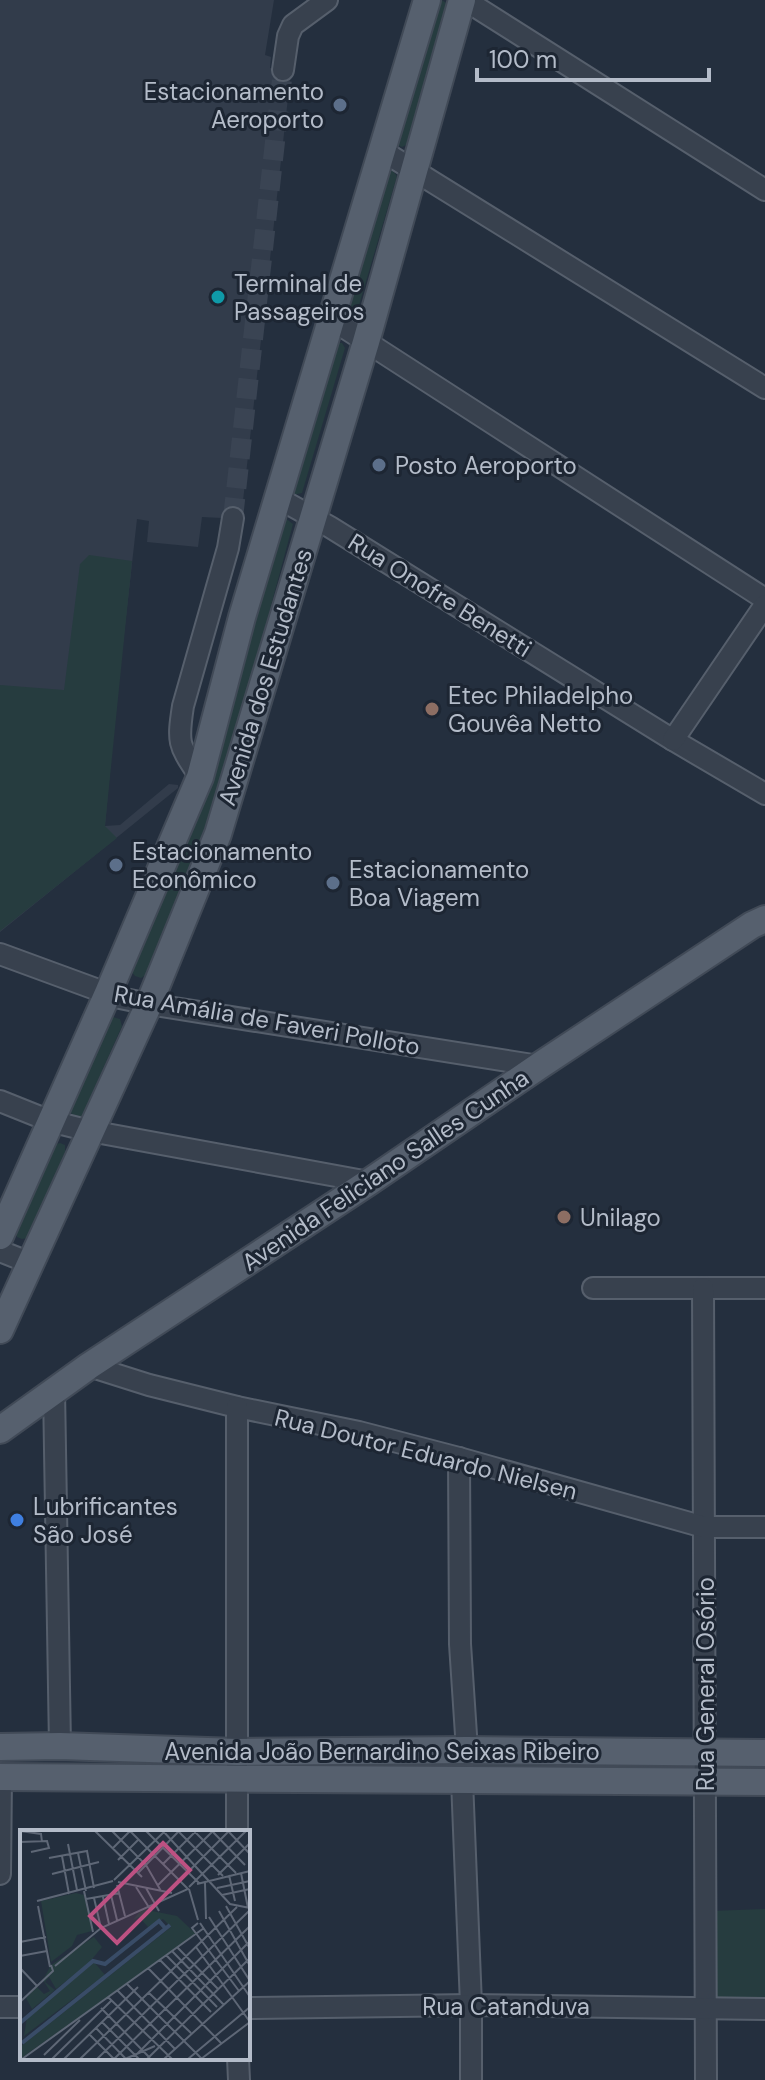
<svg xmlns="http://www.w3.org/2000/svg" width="765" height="2080" font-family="'DM Sans',sans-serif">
  <rect width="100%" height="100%" fill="#242f3e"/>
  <path fill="#323c4b" d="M0,0H274L265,55L271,57L270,68L291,71L241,519L202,517L198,547L147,542L149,521L137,519L115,715L105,826L120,825L169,784L178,785V788L0,932Z"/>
  <g fill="#263c3f">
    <path d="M433,0H442L446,3L408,144L402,147L395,144Z"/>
    <path d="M391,169L397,176L355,319L350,320L344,318L384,172Z"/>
    <path d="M334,343H342L345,348L302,493L293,495L286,490Z"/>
    <path d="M284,517L293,524L244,706L201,850L146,975L141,978L135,976L130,970Z"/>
    <path d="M89,555L132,561L105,826L117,838L0,931V685L64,690L80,564Z"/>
    <path d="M113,1017L120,1019L122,1026L82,1116H75L71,1113L69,1107L107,1021Z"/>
    <path d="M60,1143L65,1145V1152L27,1238L22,1239L17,1237L16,1232L54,1145Z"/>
    <path d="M478,1761L692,1764L691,1769L481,1768L477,1765Z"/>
    <path d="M765,1909V2005H713L710,1911Z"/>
  </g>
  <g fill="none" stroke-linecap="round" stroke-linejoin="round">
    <path stroke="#3a4453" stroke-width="20" stroke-dasharray="20 10" stroke-linecap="butt" d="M233,518L283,70"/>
    <defs>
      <g id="minor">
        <path d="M465,0L765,190"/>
        <path d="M283,70L288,36L293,25L327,0"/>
        <path d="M381,150L765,388"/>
        <path d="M331,319L765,599"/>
        <path d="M278,498L330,527L673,740L765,794"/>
        <path d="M673,740L765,605"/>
        <path d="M200,777C179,745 177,745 183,706L228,548L233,518"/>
        <path d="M0,954L120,998L149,1004L539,1066"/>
        <path d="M0,1101L50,1121L90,1131L369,1182"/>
        <path d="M0,1251L30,1263"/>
        <path d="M593,1288H765"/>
        <path d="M703,1288L706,2080"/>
        <path d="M89,1366L149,1385L237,1407L359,1432L459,1458L704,1527H765"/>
        <path d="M54,1390L60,1746"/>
        <path d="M237,1407V1832"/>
        <path d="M459,1458L460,1644L467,1750"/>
        <path d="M462,1780L471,2005V2080"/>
        <path d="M0,1874L1,1777"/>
        <path d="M0,2007H22"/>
        <path d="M248,2008L471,2005L765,2009"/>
        <path d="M238,2058L239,2080"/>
      </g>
      <g id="major">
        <path d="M0,1236L108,993L200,777L242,617L427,0"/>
        <path d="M0,1330L149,1004L218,834L366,342L462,0"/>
        <path d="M0,1430L89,1366L369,1182L539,1066L752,925L765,919"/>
        <path d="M0,1747L60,1746L237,1752L467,1750L765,1753"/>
        <path d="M0,1777L765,1782"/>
      </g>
    </defs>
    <use href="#minor" stroke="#565f6c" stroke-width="24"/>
    <use href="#major" stroke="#414a57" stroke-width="30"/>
    <use href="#minor" stroke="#38414e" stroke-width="20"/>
    <use href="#major" stroke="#56606e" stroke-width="26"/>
  </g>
  <g fill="#5c6f8a" stroke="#1d2633" stroke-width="3">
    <circle cx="340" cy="105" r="8"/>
    <circle cx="379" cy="465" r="8"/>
    <circle cx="116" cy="865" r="8"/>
    <circle cx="333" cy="883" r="8"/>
  </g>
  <circle fill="#0f9aa8" stroke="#1d2633" stroke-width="3" cx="218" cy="297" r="8"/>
  <g fill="#8d6e63" stroke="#1d2633" stroke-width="3">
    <circle cx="432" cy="709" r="8"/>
    <circle cx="564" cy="1217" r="8"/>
  </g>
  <circle fill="#3f7fe0" stroke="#1d2633" stroke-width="3" cx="17" cy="1520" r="8"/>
  <g text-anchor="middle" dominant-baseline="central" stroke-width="6" stroke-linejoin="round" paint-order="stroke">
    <g font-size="24" fill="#b4bcc9" stroke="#1d2633" text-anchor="start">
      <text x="324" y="91" text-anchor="end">Estacionamento<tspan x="324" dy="28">Aeroporto</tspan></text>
      <text x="234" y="283">Terminal de<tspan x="234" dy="28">Passageiros</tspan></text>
      <text x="395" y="465">Posto Aeroporto</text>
      <text x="448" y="695">Etec Philadelpho<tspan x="448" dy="28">Gouvêa Netto</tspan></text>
      <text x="132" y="851">Estacionamento<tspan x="132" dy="28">Econômico</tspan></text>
      <text x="349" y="869">Estacionamento<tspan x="349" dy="28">Boa Viagem</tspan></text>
      <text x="580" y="1217">Unilago</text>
      <text x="33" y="1506">Lubrificantes<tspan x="33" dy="28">São José</tspan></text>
    </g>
    <g font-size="24" fill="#b4bcc9" stroke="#1d2633">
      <text transform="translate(440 595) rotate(32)">Rua Onofre Benetti</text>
      <text transform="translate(265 677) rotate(-73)">Avenida dos Estudantes</text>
      <text transform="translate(267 1020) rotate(10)">Rua Amália de Faveri Polloto</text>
      <text transform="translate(385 1170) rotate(-34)">Avenida Feliciano Salles Cunha</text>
      <text transform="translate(426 1454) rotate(14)">Rua Doutor Eduardo Nielsen</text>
      <text transform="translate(705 1684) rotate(-90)">Rua General Osório</text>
      <text x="382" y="1751">Avenida João Bernardino Seixas Ribeiro</text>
      <text x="506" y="2006">Rua Catanduva</text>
    </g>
  </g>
  <g transform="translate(20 1830)">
    <rect width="230" height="230" fill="#242f3e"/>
    <path d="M56,63L64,65L72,101L57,105L52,116L31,132L21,71ZM122,79L157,86L176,104L0,229V217L151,97L143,89L128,97L119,87L113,90ZM74,107L82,117L68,134L36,159L29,147L25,152L35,160L12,179L6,168L17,157L24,164L30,161L23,150L31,135ZM74,132L85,145L4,206L7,188Z" fill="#263c3f"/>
    <path fill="none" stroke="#394c67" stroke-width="4" d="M0,193L73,131L85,134L139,91L146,99M2,213L150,95"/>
    <path fill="none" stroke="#5e6776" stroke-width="2" d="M0,1L21,4L22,12M75,1L122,47M92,1L126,35L141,61M126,1L180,54M143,1L210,74L230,78M158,1L203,46M174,1L216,43M192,1L225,35M208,1L230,24M0,12L27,11L29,18L11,22M48,14L57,60M93,18L110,1M58,23L66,61M42,26L49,64M29,28L67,21L74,58M98,30L119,9M143,34L176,1M118,43L159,1M221,43L228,78M32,44L79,32M166,44L209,1M198,45L230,13M209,45L215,71M94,50L145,1M98,52L152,63M185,53L186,89M177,54L230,41M97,55L105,86M138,55L193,1M116,57L130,79M169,57L226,1M126,58L139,81M197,58L230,51M169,59L178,90M64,61L73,102M91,65L97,90M202,65L230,59M83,67L89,94M74,68L81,98M66,69L100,63M17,71L93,51M18,76L30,137M206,76L230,119M199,81L230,136M189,87L230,151M178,93L172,98L219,161M180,93L230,167M0,112L26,107M157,117L198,159M176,117L230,192M152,121L204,175M146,125L197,177M0,126L27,121M140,130L191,182M35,136L81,98L168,59L110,1M0,138L17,156M128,138L201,213M107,154L182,229M97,160L155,219M129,163L171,203M88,167L152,229M0,172L33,141L31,135M81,178L130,228M82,192L119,229M76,198L106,229M69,204L94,229M117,224L230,111M24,225L60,190M2,229L184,98M32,229L91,171M44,229L118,157M60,229L217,77M77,229L230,80M94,229L230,96M105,229L135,216M127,229L230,128M144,229L230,151M168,229L230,177M181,229L230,192"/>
    <path fill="#bd5182" fill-opacity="0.15" stroke="#bd5182" stroke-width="4" d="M143,13L170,40L97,113L70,86Z"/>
    <rect width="230" height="230" fill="none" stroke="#b4bcc9" stroke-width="4"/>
  </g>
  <path d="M477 68v12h232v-12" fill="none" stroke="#b4bcc9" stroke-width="4"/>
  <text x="489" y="68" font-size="24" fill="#b4bcc9" stroke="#1d2633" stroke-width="6" paint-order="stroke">100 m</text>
</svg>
